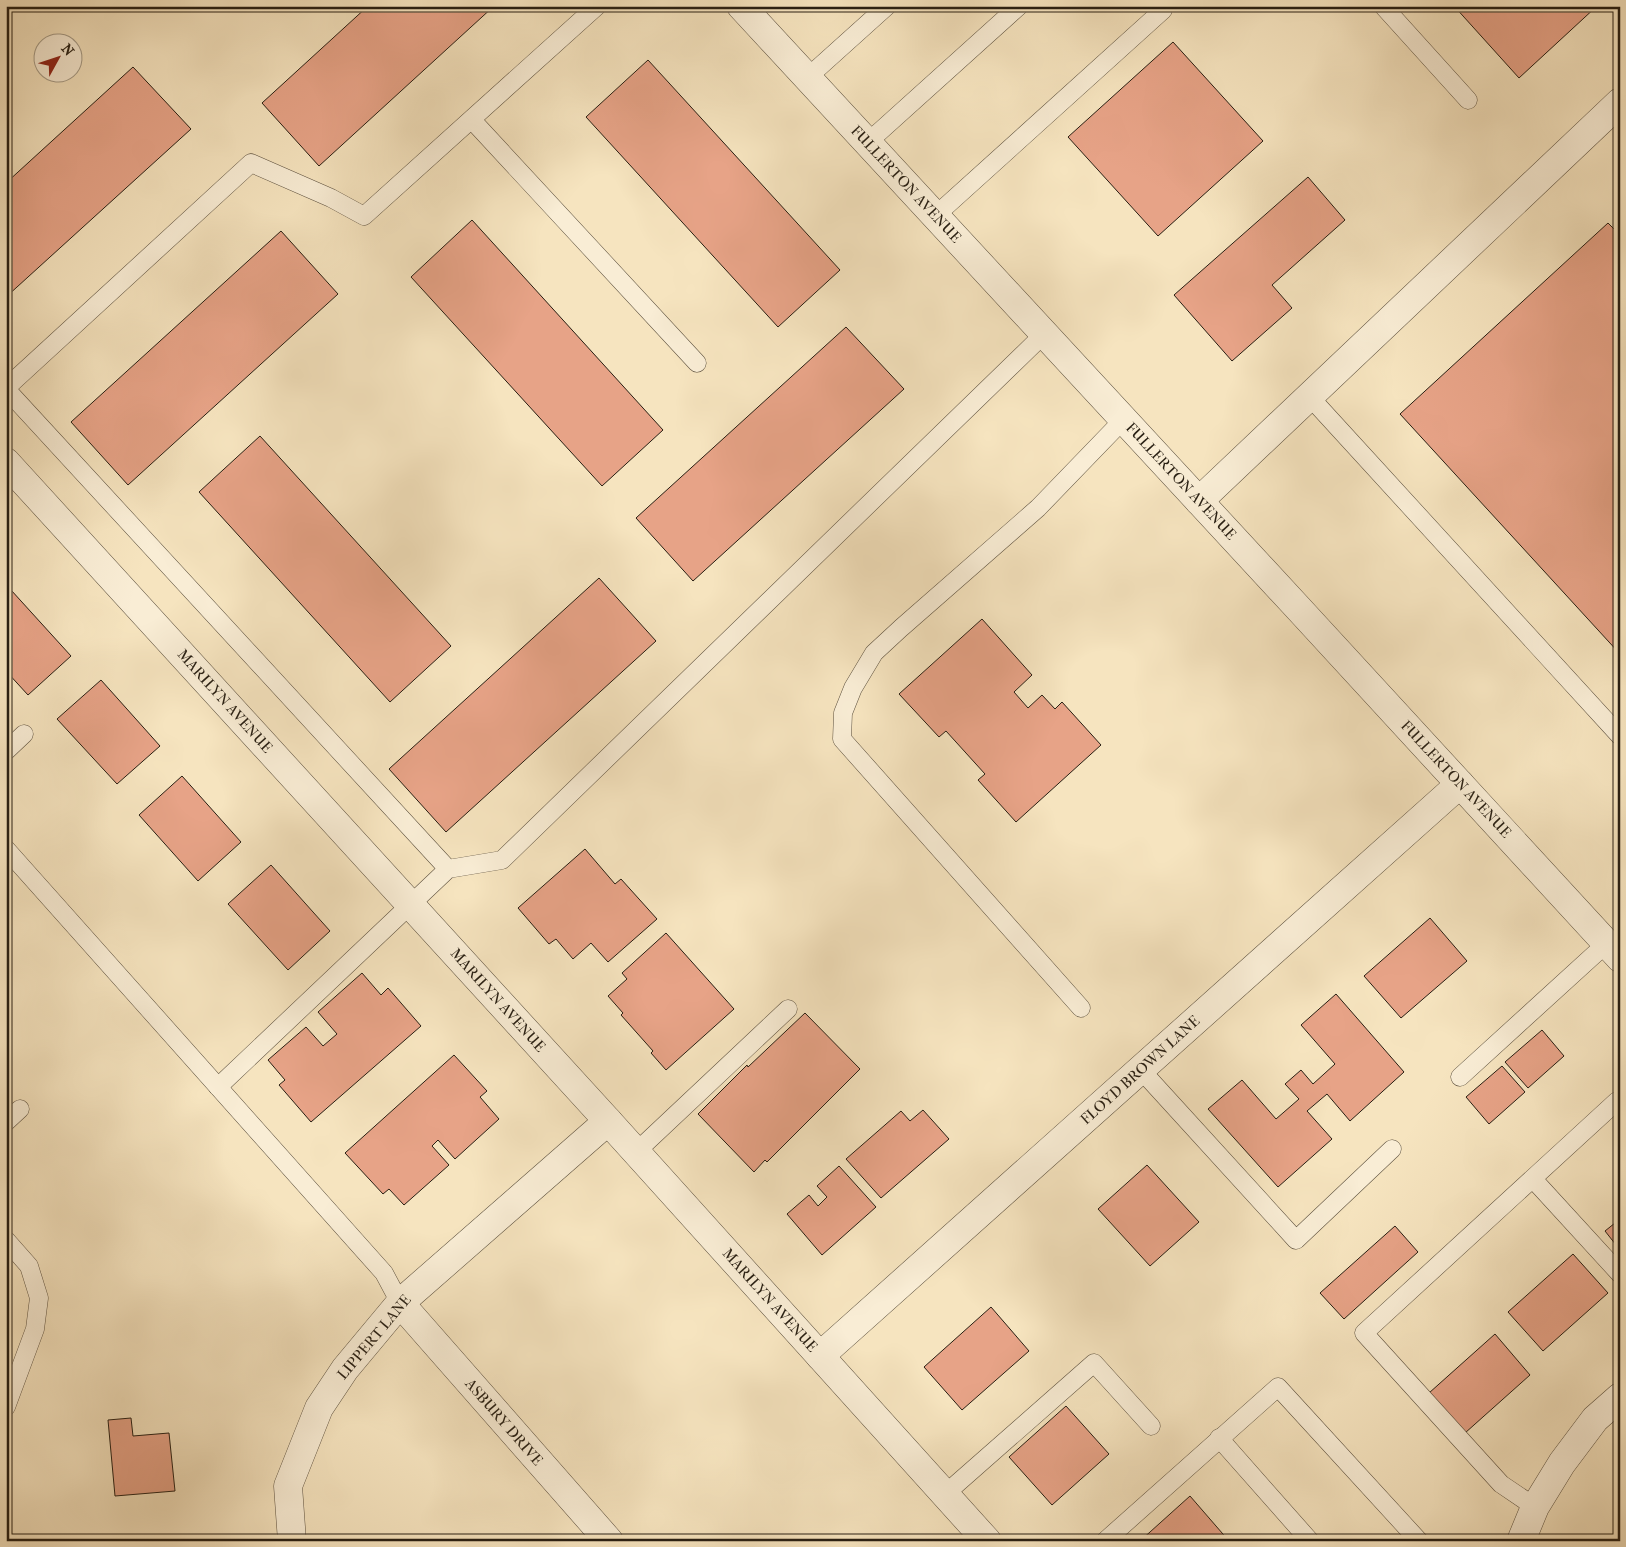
<svg xmlns="http://www.w3.org/2000/svg" width="1626" height="1547" font-family="'IM FELL French Canon',serif">
  <rect width="100%" height="100%" fill="#f6e4bf"/>
  <filter id="stains"><feTurbulence type="fractalNoise" baseFrequency=".004" numOctaves="4"/><feColorMatrix values="0 0 0 0 .2 0 0 0 0 .09 0 0 0 0 .02 0 0 0 .5 -.17"/></filter>
  <radialGradient id="worn" r=".72"><stop offset=".6" stop-color="#630" stop-opacity="0"/><stop offset="1" stop-color="#630" stop-opacity=".3"/></radialGradient>
  <g fill="#e7a387" stroke="#281f13">
    <path d="M368,6H494L319,166L262,103Z"/>
    <path d="M1454,6H1597L1519,78Z"/>
    <path d="M1173,42L1263,141L1158,236L1068,137Z"/>
    <path d="M648,60L840,270L778,327L586,117Z"/>
    <path d="M133,67L191,129L6,297V183Z"/>
    <path d="M1308,177L1345,220L1272,285L1292,308L1232,361L1174,295Z"/>
    <path d="M472,220L663,430L602,486L411,277Z"/>
    <path d="M1608,223L1620,235V654L1400,414Z"/>
    <path d="M281,231L338,294L128,485L71,422Z"/>
    <path d="M846,327L904,389L693,581L636,518Z"/>
    <path d="M260,436L451,646L390,702L199,492Z"/>
    <path d="M599,578L656,641L446,832L389,769Z"/>
    <path d="M11,590L71,656L28,695L6,671V595Z"/>
    <path d="M982,619L1032,675L1014,692L1028,708L1042,695L1055,709L1062,702L1101,745L1016,822L978,780L985,774L946,731L939,737L899,694Z"/>
    <path d="M101,680L160,746L117,784L57,719Z"/>
    <path d="M182,776L241,842L198,881L139,815Z"/>
    <path d="M585,849L615,884L621,879L657,919L608,962L591,943L573,959L556,939L549,944L518,908Z"/>
    <path d="M271,865L330,931L288,970L228,904Z"/>
    <path d="M1430,918L1467,961L1401,1018L1364,976Z"/>
    <path d="M666,933L734,1009L666,1070L651,1053L653,1051L621,1015L623,1013L608,996L627,979L622,973Z"/>
    <path d="M362,973L381,995L388,988L421,1026L311,1122L279,1085L285,1080L268,1060L306,1027L323,1046L337,1034L318,1012Z"/>
    <path d="M1336,994L1404,1072L1350,1121L1327,1094L1307,1111L1332,1139L1278,1187L1208,1109L1242,1080L1276,1119L1299,1099L1285,1084L1301,1070L1313,1084L1335,1064L1301,1025Z"/>
    <path d="M805,1013L860,1069L767,1162L765,1160L754,1172L698,1114L747,1065L748,1067Z"/>
    <path d="M1542,1030L1564,1056L1528,1088L1505,1062Z"/>
    <path d="M454,1055L487,1091L480,1097L499,1119L455,1159L438,1140L432,1146L449,1165L404,1205L389,1189L383,1194L345,1153Z"/>
    <path d="M1502,1066L1525,1092L1489,1124L1466,1097Z"/>
    <path d="M923,1110L949,1139L881,1198L846,1159L901,1111L910,1121Z"/>
    <path d="M1147,1165L1199,1222L1150,1266L1098,1209Z"/>
    <path d="M839,1166L876,1207L822,1255L787,1214L809,1195L818,1206L827,1197L817,1186Z"/>
    <path d="M1620,1219V1250L1605,1231Z"/>
    <path d="M1395,1226L1418,1252L1344,1319L1320,1293Z"/>
    <path d="M1573,1254L1608,1293L1543,1351L1508,1312Z"/>
    <path d="M991,1307L1029,1351L962,1410L924,1367Z"/>
    <path d="M1495,1334L1530,1375L1465,1433L1429,1393Z"/>
    <path d="M1066,1406L1109,1454L1052,1505L1009,1457Z"/>
    <path d="M131,1418L133,1436L169,1433L175,1491L115,1496L108,1420Z"/>
    <path d="M1190,1496L1229,1541H1140Z"/>
  </g>
  <g fill="none" stroke-linecap="round" stroke-linejoin="round">
    <defs>
      <g id="lane">
        <path d="M1383,6L1468,100"/>
        <path d="M807,78L887,6"/>
        <path d="M472,120L697,363"/>
        <path d="M867,143L1019,6"/>
        <path d="M935,216L1163,10"/>
        <path d="M6,388L251,163L331,198L364,216L597,6"/>
        <path d="M6,389L448,869"/>
        <path d="M1309,396L1620,736"/>
        <path d="M6,751L24,734"/>
        <path d="M6,849L384,1273L400,1303"/>
        <path d="M1081,1008L842,739L843,713L853,688L874,653L901,628L1038,508L1123,420"/>
        <path d="M1141,1070L1296,1240L1392,1149"/>
        <path d="M1460,1077L1607,943"/>
        <path d="M218,1087L448,869L502,860L1044,334"/>
        <path d="M6,1122L20,1109"/>
        <path d="M636,1152L788,1009"/>
        <path d="M1533,1179L1620,1274"/>
        <path d="M6,1240L29,1266L39,1298L35,1329L6,1407"/>
        <path d="M1219,1438L1310,1541"/>
        <path d="M944,1495L1094,1363L1151,1426"/>
        <path d="M1535,1507L1501,1484L1364,1333L1617,1101"/>
        <path d="M1105,1541L1278,1387L1419,1541"/>
      </g>
      <g id="street">
        <path d="M741,6L1299,609L1620,958"/>
        <path d="M6,462L608,1121L987,1541"/>
        <path d="M1199,501L1620,102"/>
        <path d="M400,1303L609,1541"/>
        <path d="M820,1356L1460,784"/>
        <path d="M292,1541L288,1486L319,1408L345,1369L400,1303L608,1121"/>
        <path d="M1521,1541L1535,1507L1562,1463L1595,1419L1620,1397"/>
      </g>
    </defs>
    <use href="#lane" stroke="#5c503e" stroke-width="19"/>
    <use href="#street" stroke="#5c503e" stroke-width="29"/>
    <use href="#lane" stroke="#f9edd5" stroke-width="18"/>
    <use href="#street" stroke="#f9edd5" stroke-width="28"/>
  </g>
  <g text-anchor="middle" dominant-baseline="central" stroke-width="4" stroke-linejoin="round" paint-order="stroke">
    <g font-size="15" fill="#281f13" stroke="#f9edd5">
      <text transform="translate(906 184) rotate(47)">FULLERTON AVENUE</text>
      <text transform="translate(1181 481) rotate(47)">FULLERTON AVENUE</text>
      <text transform="translate(225 701) rotate(48)">MARILYN AVENUE</text>
      <text transform="translate(1456 779) rotate(47)">FULLERTON AVENUE</text>
      <text transform="translate(498 1000) rotate(48)">MARILYN AVENUE</text>
      <text transform="translate(1140 1070) rotate(-42)">FLOYD BROWN LANE</text>
      <text transform="translate(770 1300) rotate(48)">MARILYN AVENUE</text>
      <text transform="translate(374 1337) rotate(-50)">LIPPERT LANE</text>
      <text transform="translate(504 1422) rotate(49)">ASBURY DRIVE</text>
    </g>
  </g>
  <rect width="1626" height="1547" fill="none" stroke="#f6e4bf" stroke-width="25"/>
  <rect x="8" y="8" width="1611" height="1532" fill="none" stroke="#281f13" stroke-width="2.5"/>
  <rect x="12" y="12" width="1601" height="1522" fill="none" stroke="#281f13"/>
  <g transform="translate(58 58) rotate(50)"><circle r="24" fill="#f9edd5" stroke="#a59b87"/>
  <path d="M0-4L9 19L0 12L-9 19Z" fill="#8f2418"/>
  <text y="-8" font-size="14" font-weight="bold" text-anchor="middle" fill="#281f13">N</text>
  </g>
  <rect width="100%" height="100%" filter="url(#stains)"/>
  <rect width="100%" height="100%" fill="url(#worn)"/>
</svg>
